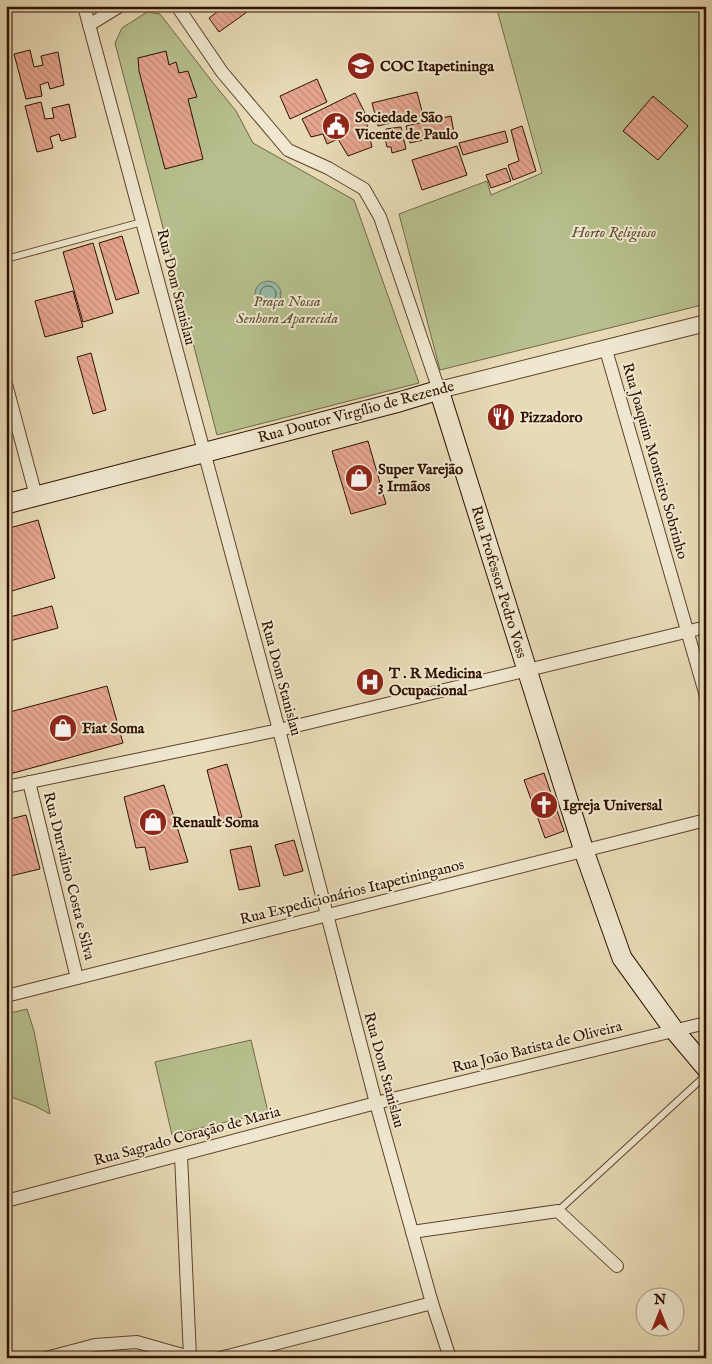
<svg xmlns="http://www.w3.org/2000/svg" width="712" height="1364" font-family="'IM FELL English',serif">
  <defs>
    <pattern id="water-ripples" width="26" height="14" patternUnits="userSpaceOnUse" patternTransform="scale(1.25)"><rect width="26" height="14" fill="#98bba7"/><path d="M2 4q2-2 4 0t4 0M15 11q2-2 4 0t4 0" fill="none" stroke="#83a08e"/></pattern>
    <pattern id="building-back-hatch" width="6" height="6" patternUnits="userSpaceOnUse" patternTransform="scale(1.25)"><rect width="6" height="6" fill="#e5a58e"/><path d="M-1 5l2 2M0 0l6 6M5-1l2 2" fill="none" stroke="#c58d79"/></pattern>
  </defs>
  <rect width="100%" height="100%" fill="#e7dab5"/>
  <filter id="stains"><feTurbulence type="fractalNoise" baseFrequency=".004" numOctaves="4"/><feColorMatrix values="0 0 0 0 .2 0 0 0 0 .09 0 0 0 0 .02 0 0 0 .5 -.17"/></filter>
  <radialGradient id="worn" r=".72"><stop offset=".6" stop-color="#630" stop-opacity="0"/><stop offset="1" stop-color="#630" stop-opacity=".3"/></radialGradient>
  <g fill="#b6bf8d" stroke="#726846">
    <path d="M496,6H706V304L440,370L399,214L487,181L491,195L542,173Z"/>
    <path d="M147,12L160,14L214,84L236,111L253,143L354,200L419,383L217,435L115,43L122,28Z"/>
    <path d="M27,1009L34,1031L50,1114L35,1106L6,1095V1014Z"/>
    <path d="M251,1040L268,1112L172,1135L155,1062Z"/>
  </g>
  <circle fill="url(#water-ripples)" stroke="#6e7764" cx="268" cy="294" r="13"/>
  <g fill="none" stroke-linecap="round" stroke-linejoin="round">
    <circle stroke="#646654" stroke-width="1" cx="268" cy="294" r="8"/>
  </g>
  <g fill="url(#building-back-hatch)" stroke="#2f1100">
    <path d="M225,6H253L254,7L219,32L209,18Z"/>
    <path d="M30,50L34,67L43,65L41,56L58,52L64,85L50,89L48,82L40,85L42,96L26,99L14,54Z"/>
    <path d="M166,51L169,65L176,62L179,73L188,71L197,97L188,99L203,159L165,169L139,71L138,58Z"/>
    <path d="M317,79L327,102L290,119L280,96Z"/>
    <path d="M417,92L423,115L378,126L372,103Z"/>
    <path d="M355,93L364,111L372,147L348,156L338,139L327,144L323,134L311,137L302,119Z"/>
    <path d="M653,96L688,126L658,160L623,131Z"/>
    <path d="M41,102L45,119L54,118L52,108L69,104L76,137L61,141L59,134L50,137L53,148L37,152L25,106Z"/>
    <path d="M451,116L454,133L410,143L406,126Z"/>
    <path d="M522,126L536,171L513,180L508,165L519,161L511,130Z"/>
    <path d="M401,127L406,149L392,153L391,147H387L385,138H388L386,129Z"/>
    <path d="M505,131L508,142L463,155L459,143Z"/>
    <path d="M457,146L467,175L422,190L412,160Z"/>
    <path d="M506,168L511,181L491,188L486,175Z"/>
    <path d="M122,236L139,293L116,300L99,243Z"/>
    <path d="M93,243L113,313L83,322L63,252Z"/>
    <path d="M73,291L83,327L45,337L35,301Z"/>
    <path d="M91,353L106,410L93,414L77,357Z"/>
    <path d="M368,441L386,504L351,514L332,451Z"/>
    <path d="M38,520L55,578L12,591L6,572V529Z"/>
    <path d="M52,606L58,628L6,642V618Z"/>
    <path d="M107,686L123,743L6,775V713Z"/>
    <path d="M227,764L242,817L221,823L207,770Z"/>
    <path d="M544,773L564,831L545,838L524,780Z"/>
    <path d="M164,785L188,862L150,870L145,847L136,848L124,797Z"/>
    <path d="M26,815L40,869L6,877V820Z"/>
    <path d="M294,840L303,871L284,876L275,845Z"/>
    <path d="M251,846L260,886L239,890L230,850Z"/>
  </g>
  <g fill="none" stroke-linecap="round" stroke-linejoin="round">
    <defs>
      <g id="service">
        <path d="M6,259L142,222"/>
        <path d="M558,1211L706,1075"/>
      </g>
      <g id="minor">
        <path d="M84,6L279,730L376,1103L432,1303L450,1358"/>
        <path d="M177,6L222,72L288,150L328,168L364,189L380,217L439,390"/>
        <path d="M89,25L120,6"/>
        <path d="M606,350L706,696"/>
        <path d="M6,384L36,496"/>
        <path d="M29,782L77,978"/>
        <path d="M6,787L279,730L706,627"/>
        <path d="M6,996L706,820"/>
        <path d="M181,1155L190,1357"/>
        <path d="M6,1201L376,1103L706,1023"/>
        <path d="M412,1232L558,1211L617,1266"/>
        <path d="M46,1358L95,1345L137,1342L193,1358"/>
        <path d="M220,1358L432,1303"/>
      </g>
      <path id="tertiary" d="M439,390L706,323"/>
      <path id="secondary" d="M6,504L399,402L439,390L584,851L622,958L674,1030L706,1068"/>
    </defs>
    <use href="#service" stroke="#5d432d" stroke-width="8"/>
    <use href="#minor" stroke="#5d432d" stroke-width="14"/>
    <use href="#tertiary" stroke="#5d432d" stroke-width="18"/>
    <use href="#secondary" stroke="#2f1100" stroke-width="21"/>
    <use href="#service" stroke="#efe7cf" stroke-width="6"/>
    <use href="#minor" stroke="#efe7cf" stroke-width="12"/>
    <use href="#tertiary" stroke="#efe7cf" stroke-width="16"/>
    <use href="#secondary" stroke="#efe7cf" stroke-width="19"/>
  </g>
  <defs>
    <symbol id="school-disc" viewBox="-11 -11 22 22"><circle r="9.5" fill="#8f2418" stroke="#efe7cf"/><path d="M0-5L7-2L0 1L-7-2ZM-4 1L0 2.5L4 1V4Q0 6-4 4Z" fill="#fff"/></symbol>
    <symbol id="civic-disc" viewBox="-11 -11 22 22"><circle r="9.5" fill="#8f2418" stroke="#efe7cf"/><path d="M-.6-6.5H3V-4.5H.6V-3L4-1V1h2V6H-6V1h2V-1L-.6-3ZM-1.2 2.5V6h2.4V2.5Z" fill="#fff"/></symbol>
    <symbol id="restaurant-disc" viewBox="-11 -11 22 22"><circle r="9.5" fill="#8f2418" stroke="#efe7cf"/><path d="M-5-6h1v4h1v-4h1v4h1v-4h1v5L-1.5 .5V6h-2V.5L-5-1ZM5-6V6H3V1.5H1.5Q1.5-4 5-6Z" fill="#fff"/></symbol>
    <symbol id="shop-disc" viewBox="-11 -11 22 22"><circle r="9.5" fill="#8f2418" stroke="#efe7cf"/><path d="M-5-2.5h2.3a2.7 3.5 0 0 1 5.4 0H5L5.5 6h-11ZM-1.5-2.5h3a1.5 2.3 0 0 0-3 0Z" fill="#fff"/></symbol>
    <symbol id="hospital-disc" viewBox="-11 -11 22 22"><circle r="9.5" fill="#8f2418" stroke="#efe7cf"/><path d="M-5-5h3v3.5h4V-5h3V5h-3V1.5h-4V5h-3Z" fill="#fff"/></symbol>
    <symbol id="church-disc" viewBox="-11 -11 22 22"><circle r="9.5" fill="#8f2418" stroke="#efe7cf"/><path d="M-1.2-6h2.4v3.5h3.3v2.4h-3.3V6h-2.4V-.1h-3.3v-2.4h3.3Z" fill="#fff"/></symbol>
  </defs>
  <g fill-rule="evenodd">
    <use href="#school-disc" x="345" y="50" width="32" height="32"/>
    <use href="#civic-disc" x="320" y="110" width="32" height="32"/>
    <use href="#restaurant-disc" x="485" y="401" width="32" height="32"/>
    <use href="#shop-disc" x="343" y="462" width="32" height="32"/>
    <use href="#hospital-disc" x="354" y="666" width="32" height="32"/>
    <use href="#shop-disc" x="47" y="712" width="32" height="32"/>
    <use href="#church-disc" x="528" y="789" width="32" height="32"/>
    <use href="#shop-disc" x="137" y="806" width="32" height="32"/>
  </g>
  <g text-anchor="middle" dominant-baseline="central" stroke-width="4" stroke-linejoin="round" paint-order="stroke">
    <g font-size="15" font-weight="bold" fill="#2f1100" stroke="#efe7cf" text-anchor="start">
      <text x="380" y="66">COC Itapetininga</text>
      <text x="355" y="117">Sociedade São<tspan x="355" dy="17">Vicente de Paulo</tspan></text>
      <text x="520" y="417">Pizzadoro</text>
      <text x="378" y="469">Super Varejão<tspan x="378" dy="17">3 Irmãos</tspan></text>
      <text x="389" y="673">T . R Medicina<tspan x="389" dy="17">Ocupacional</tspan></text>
      <text x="82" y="728">Fiat Soma</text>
      <text x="563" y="805">Igreja Universal</text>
      <text x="172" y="822">Renault Soma</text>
    </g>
    <g font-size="15" font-style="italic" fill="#5e4e31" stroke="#efe7cf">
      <text x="614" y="232">Horto Religioso</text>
      <text x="287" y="301">Praça Nossa<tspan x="287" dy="17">Senhora Aparecida</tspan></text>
    </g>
    <g font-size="15" fill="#2f1100" stroke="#efe7cf">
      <text transform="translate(176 287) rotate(76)">Rua Dom Stanislau</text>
      <text transform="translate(356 412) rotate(-15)">Rua Doutor Virgílio de Rezende</text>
      <text transform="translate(655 461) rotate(74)">Rua Joaquim Monteiro Sobrinho</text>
      <text transform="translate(499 582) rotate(73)">Rua Professor Pedro Voss</text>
      <text transform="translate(281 678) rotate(75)">Rua Dom Stanislau</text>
      <text transform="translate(69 876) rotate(76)">Rua Durvalino Costa e Silva</text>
      <text transform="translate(352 892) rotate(-14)">Rua Expedicionários Itapetininganos</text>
      <text transform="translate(537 1047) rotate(-14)">Rua João Batista de Oliveira</text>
      <text transform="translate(384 1070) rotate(75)">Rua Dom Stanislau</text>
      <text transform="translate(187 1136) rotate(-15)">Rua Sagrado Coração de Maria</text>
    </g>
  </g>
  <rect width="712" height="1364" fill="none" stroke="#e7dab5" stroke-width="25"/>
  <rect x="8" y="8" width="697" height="1349" fill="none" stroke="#2f1100" stroke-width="2.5"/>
  <rect x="12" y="12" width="687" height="1339" fill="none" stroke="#2f1100"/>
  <g transform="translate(660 1312)"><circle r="24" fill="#efe7cf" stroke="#a2917c"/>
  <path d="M0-4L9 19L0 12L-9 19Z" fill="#8f2418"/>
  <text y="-8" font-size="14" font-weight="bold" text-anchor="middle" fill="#2f1100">N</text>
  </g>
  <rect width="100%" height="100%" filter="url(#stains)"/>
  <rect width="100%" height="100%" fill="url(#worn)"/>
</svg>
